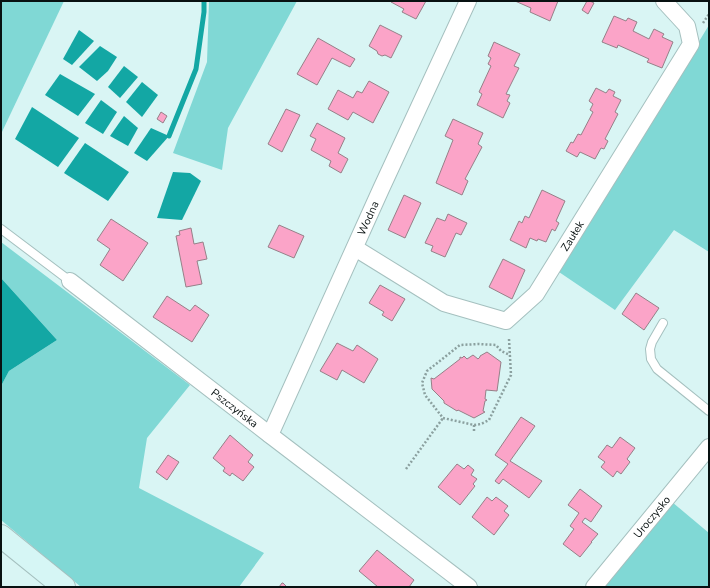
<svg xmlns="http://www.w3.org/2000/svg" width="710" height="588" font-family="'Nunito Sans',sans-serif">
  <rect width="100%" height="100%" fill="#d9f5f4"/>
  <g fill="#80d8d5">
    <path d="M1,1H64L1,134Z"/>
    <path d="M209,1H297L228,128L222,170L173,153L207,62Z"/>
    <path d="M709,25V252L674,230L615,310L559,272Z"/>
    <path d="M1,242L190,385L147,438L139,488L264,553L239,587H81L1,520V386L9,371L57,340L1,278Z"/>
    <path d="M672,502L709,533V587H600Z"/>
  </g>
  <g fill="#13a7a4">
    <path d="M79,30L94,41L72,65L63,59Z"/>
    <path d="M100,46L117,57L108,71L97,81L79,67Z"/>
    <path d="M124,66L138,77L120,98L108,87Z"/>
    <path d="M60,74L95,94L78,116L45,95Z"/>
    <path d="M142,82L158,95L142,117L126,102Z"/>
    <path d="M101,100L117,112L103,134L85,123Z"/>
    <path d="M32,107L79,138L58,167L15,139Z"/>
    <path d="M124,116L138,128L128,146L110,136Z"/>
    <path d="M151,128L169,136L147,161L134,153Z"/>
    <path d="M85,143L129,172L108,201L64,173Z"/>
    <path d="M173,172L190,173L201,181L182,220L157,218Z"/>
    <path d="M1,278L57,340L9,371L1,386Z"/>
  </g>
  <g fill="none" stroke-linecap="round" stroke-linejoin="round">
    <path stroke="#13a7a4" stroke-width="5" d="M169,136L196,69L204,12V1"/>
  </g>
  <g fill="#fba4c8" stroke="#968088">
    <path d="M391,1H426L416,19L402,12L404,9L391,2Z"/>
    <path d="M515,1H558L550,21L530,12L531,8Z"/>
    <path d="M587,1H590L594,3L588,14L582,10Z"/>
    <path d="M614,16L626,21L628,18L637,22L633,31L649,39L654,29L664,34L662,37L673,42L662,68L647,62L649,59L618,45L617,48L602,42Z"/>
    <path d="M380,25L402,36L391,58L385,55L382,56L378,54L377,51L369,46Z"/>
    <path d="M318,38L355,59L350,67L332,58L317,85L297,74Z"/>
    <path d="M494,42L520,54L514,66L519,68L506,94L510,95L507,101L510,103L503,118L477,105L482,94L479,92L491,66L488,64L491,58L488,56Z"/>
    <path d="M369,81L389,92L373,123L353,112L348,120L328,109L338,90L353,98L357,91L362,93Z"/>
    <path d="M596,88L606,93L609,89L615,92L613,96L621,100L615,112L618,114L605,139L608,141L604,149L601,148L595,159L580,152L577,157L566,151L571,142L573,143L578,134L581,135L593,112L590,110L593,104L589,101Z"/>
    <path d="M286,109L300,115L282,152L268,144Z"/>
    <path d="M161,112L167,116L163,123L157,119Z"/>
    <path d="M453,119L483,133L478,144L482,147L465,179L468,181L462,195L436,183L453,140L445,136Z"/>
    <path d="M317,123L345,138L338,153L348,159L341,173L329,166L331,161L311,150L316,139L310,136Z"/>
    <path d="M542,190L565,201L556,221L559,223L555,231L552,229L546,242L538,239L537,241L530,238L526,248L510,240L519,221L522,223L525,216L529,218Z"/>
    <path d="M404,195L421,203L405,238L388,230Z"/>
    <path d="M448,214L467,223L461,235L456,233L445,257L431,251L433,246L425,243L437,218L445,221Z"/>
    <path d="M111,219L148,243L123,281L100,265L110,249L97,240Z"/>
    <path d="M279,225L304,236L294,258L268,247Z"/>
    <path d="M191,228L194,244L203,242L207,259L197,261L202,284L186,287L176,236L180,235L179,231Z"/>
    <path d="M503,259L525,270L512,299L489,287Z"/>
    <path d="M380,285L405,299L392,321L382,315L384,312L369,303Z"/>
    <path d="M636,293L659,308L644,330L622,314Z"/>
    <path d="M167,296L190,311L195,305L209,315L192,342L153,317Z"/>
    <path d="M337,343L353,351L357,345L378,359L364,383L342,370L337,380L320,371Z"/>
    <path d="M487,352L501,362L497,391L486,390L485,399L487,400L485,401L483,411L485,412L474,418L458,410L457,411L444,403V401L432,389L431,378L434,379L460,359V357L462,358L464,356L467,359L473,355L478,359L480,357V356Z"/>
    <path d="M521,417L535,426L510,461L542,481L529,498L503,479L499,484L495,481L508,464L495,455Z"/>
    <path d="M230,435L253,455L248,462L254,467L243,481L232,473L230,476L223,471L225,468L213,458Z"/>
    <path d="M620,437L635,448L627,459L630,462L621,474L617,471L613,477L601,467L605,462L598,457L607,445L612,448Z"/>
    <path d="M168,455L179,462L167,480L156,472Z"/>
    <path d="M457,464L464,469L468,465L474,470L471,475L477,479L473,484L475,486L460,505L438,487Z"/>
    <path d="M580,489L602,506L591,522L585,518L582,522L598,534L591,542H592L580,557L563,544L574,529L570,526L579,513L568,505Z"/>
    <path d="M487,497L492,501L496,497L508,506L504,511L509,515L494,535L472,517Z"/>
    <path d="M377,550L414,580L409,587H378L359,571Z"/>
    <path d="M282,583H283L287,587H279Z"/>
  </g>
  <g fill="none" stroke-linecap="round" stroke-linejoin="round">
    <defs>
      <g id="service">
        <path d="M1,229L70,281"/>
        <path d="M663,323L652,342L650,349L651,359L657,369L709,411"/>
      </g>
      <g id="minor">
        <path id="s1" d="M355,248L444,303L506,321L536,294L691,44L687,26L664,1"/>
        <path id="s2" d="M70,281L270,435L469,587"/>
        <path id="s3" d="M270,435L381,189L468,1"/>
        <path id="s4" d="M594,587L709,447"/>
      </g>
      <path id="secondary" d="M1,536L64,587"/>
    </defs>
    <use href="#service" stroke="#a5c0bf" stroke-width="10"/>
    <use href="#minor" stroke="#a5c0bf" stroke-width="18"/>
    <use href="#secondary" stroke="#a5c0bf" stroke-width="24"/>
    <g stroke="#8ba09f" stroke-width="2.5" stroke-dasharray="2 2" stroke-linecap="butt">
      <path d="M703,23L709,14"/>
      <path d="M509,339L511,375L489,420L481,424L474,425L443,418L425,395L422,383L427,371L460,345L479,344L496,345L501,351L510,355"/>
      <path d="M474,431V425"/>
      <path d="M406,469L443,418"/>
    </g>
    <use href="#service" stroke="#fff" stroke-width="8"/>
    <use href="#minor" stroke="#fff" stroke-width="16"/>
    <use href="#secondary" stroke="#d6f6f5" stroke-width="22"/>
  </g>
  <g text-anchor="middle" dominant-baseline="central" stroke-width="3" stroke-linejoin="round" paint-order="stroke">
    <g font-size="11" fill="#081111" stroke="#fff">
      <text stroke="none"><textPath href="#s3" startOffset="238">Wodna</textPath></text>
      <text stroke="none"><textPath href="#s1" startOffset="278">Zaułek</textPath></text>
      <text stroke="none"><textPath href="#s2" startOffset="208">Pszczyńska</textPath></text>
      <text stroke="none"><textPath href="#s4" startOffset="91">Uroczysko</textPath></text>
    </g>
  </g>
  <rect width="710" height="588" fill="none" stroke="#081111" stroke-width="4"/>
</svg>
